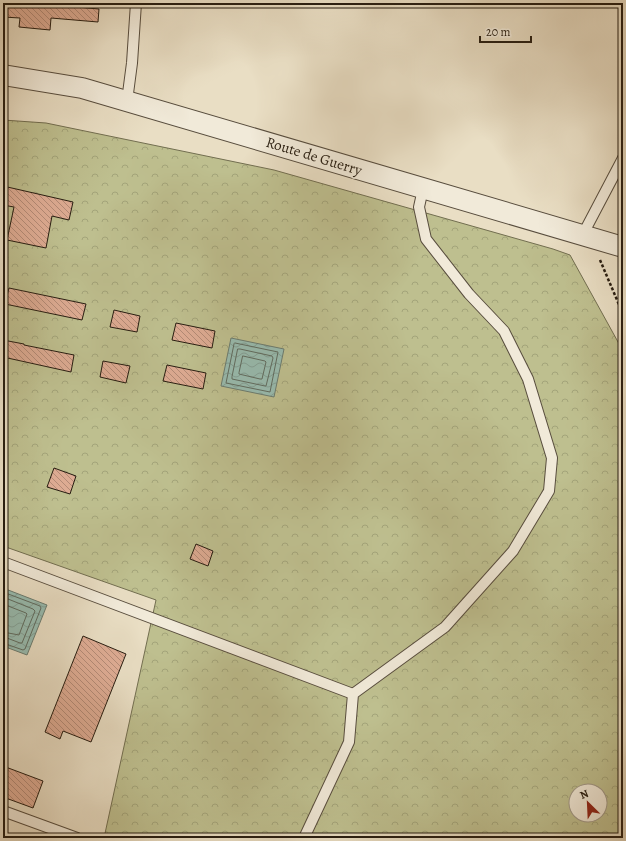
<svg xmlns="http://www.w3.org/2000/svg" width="626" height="841" font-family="Alegreya,serif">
  <defs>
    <pattern id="forest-crowns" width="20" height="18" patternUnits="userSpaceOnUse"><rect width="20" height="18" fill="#bebf8f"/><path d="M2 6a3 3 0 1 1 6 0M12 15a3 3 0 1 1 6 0" fill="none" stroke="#a3a47a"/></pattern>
    <pattern id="water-waves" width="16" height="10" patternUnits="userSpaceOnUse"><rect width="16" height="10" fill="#98bcb0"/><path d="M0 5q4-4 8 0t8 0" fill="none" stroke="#83a196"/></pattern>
    <pattern id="building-back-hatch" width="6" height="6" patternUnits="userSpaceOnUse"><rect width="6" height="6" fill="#deac94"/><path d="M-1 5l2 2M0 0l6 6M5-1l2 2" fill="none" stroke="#b48b77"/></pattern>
  </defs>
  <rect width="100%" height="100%" fill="#e9dec4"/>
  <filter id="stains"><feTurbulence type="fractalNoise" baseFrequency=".005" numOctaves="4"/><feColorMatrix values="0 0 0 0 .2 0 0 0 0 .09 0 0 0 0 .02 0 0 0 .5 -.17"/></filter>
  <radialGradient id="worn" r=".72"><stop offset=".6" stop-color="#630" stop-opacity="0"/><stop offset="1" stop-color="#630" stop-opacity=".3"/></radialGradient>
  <path fill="url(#forest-crowns)" stroke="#726e50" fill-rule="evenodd" d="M3,120L46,123L274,170L553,249L570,255L623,351V838H104L156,600L3,546ZM576,791H600V815H576Z"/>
  <g fill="url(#water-waves)" stroke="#6b7c70">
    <path d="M231,338L284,349L274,397L221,386Z"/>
    <path d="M3,588L47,605L27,655L3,646Z"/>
  </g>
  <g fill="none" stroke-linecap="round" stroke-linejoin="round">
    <g stroke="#606c60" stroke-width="1">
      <path d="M235,343L278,352L270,392L226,383L234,344Z"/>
      <path d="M238,349H240L272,356L273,358L266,386H265L232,379V377Z"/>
      <path d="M243,356L265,361L266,362L262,379H260L239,374V373Z"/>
      <path d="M3,592L40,606L41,608L25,649L23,650L3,643"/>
      <path d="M3,597L33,609L35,611L22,643H20L7,638H3"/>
      <path d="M3,604L26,613L27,614L19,635L3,632"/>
    </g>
  </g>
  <g fill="url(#building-back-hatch)" stroke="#271d11">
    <path d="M3,3H53V5L99,9L98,22L51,18L50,30L19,27L20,18L3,17Z"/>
    <path d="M3,186L73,202L69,220L52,216L46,248L7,240L14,207L3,205Z"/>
    <path d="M9,288L86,304L82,320L5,304Z"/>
    <path d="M114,310L140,316L137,332L110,327Z"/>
    <path d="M176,323L215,331L212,348L172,340Z"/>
    <path d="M3,340L24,344V345L74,355L71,372L3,357Z"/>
    <path d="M103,361L130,366L126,383L100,377Z"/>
    <path d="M167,365L206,373L203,389L163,381Z"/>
    <path d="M54,468L76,476L70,494L47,487Z"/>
    <path d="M196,544L213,551L208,566L190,559Z"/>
    <path d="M83,636L126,654L91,742L63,731L60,739L45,732Z"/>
    <path d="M3,766L43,781L33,808L3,797Z"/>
  </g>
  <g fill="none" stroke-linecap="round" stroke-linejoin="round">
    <defs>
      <g id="lane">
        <path d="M127,101L132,63L136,3"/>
        <path d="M582,236L623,158"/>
        <path d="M3,562L353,694"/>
        <path d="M3,811L77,838"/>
        <path d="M304,838L349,742L353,694L445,627L513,551L549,491L552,458L528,379L504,331L469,294L426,239L419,207L423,189"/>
      </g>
      <path id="street" d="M3,75L82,88L623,247"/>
    </defs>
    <use href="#lane" stroke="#584d3e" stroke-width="12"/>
    <use href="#street" stroke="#584d3e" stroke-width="22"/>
    <path stroke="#271d11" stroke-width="2.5" stroke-dasharray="3 2" stroke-linecap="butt" d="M600,260L623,314"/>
    <use href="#lane" stroke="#f1ead9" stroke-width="10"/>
    <use href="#street" stroke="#f1ead9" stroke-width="20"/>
  </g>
  <g text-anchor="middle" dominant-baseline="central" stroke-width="3" stroke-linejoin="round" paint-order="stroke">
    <g font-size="15" fill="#271d11" stroke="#f1ead9">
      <text transform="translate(314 156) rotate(17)">Route de Guerry</text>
    </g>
  </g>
  <rect width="626" height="841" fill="none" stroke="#e9dec4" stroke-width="16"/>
  <rect x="4" y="4" width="618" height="833" fill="none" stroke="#271d11" stroke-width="2"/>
  <rect x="8" y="8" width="610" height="825" fill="none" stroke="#271d11"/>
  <g transform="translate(588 803) rotate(336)"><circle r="19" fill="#f1ead9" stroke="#a09889"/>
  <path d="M0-3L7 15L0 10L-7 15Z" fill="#8f2418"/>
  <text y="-6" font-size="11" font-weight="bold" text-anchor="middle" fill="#271d11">N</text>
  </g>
  <path d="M480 36v6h51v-6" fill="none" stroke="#271d11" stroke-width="2"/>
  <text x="486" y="36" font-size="12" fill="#271d11" stroke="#f1ead9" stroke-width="3" paint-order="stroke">20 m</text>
  <rect width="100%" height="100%" filter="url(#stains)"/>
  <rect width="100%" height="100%" fill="url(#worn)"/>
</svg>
